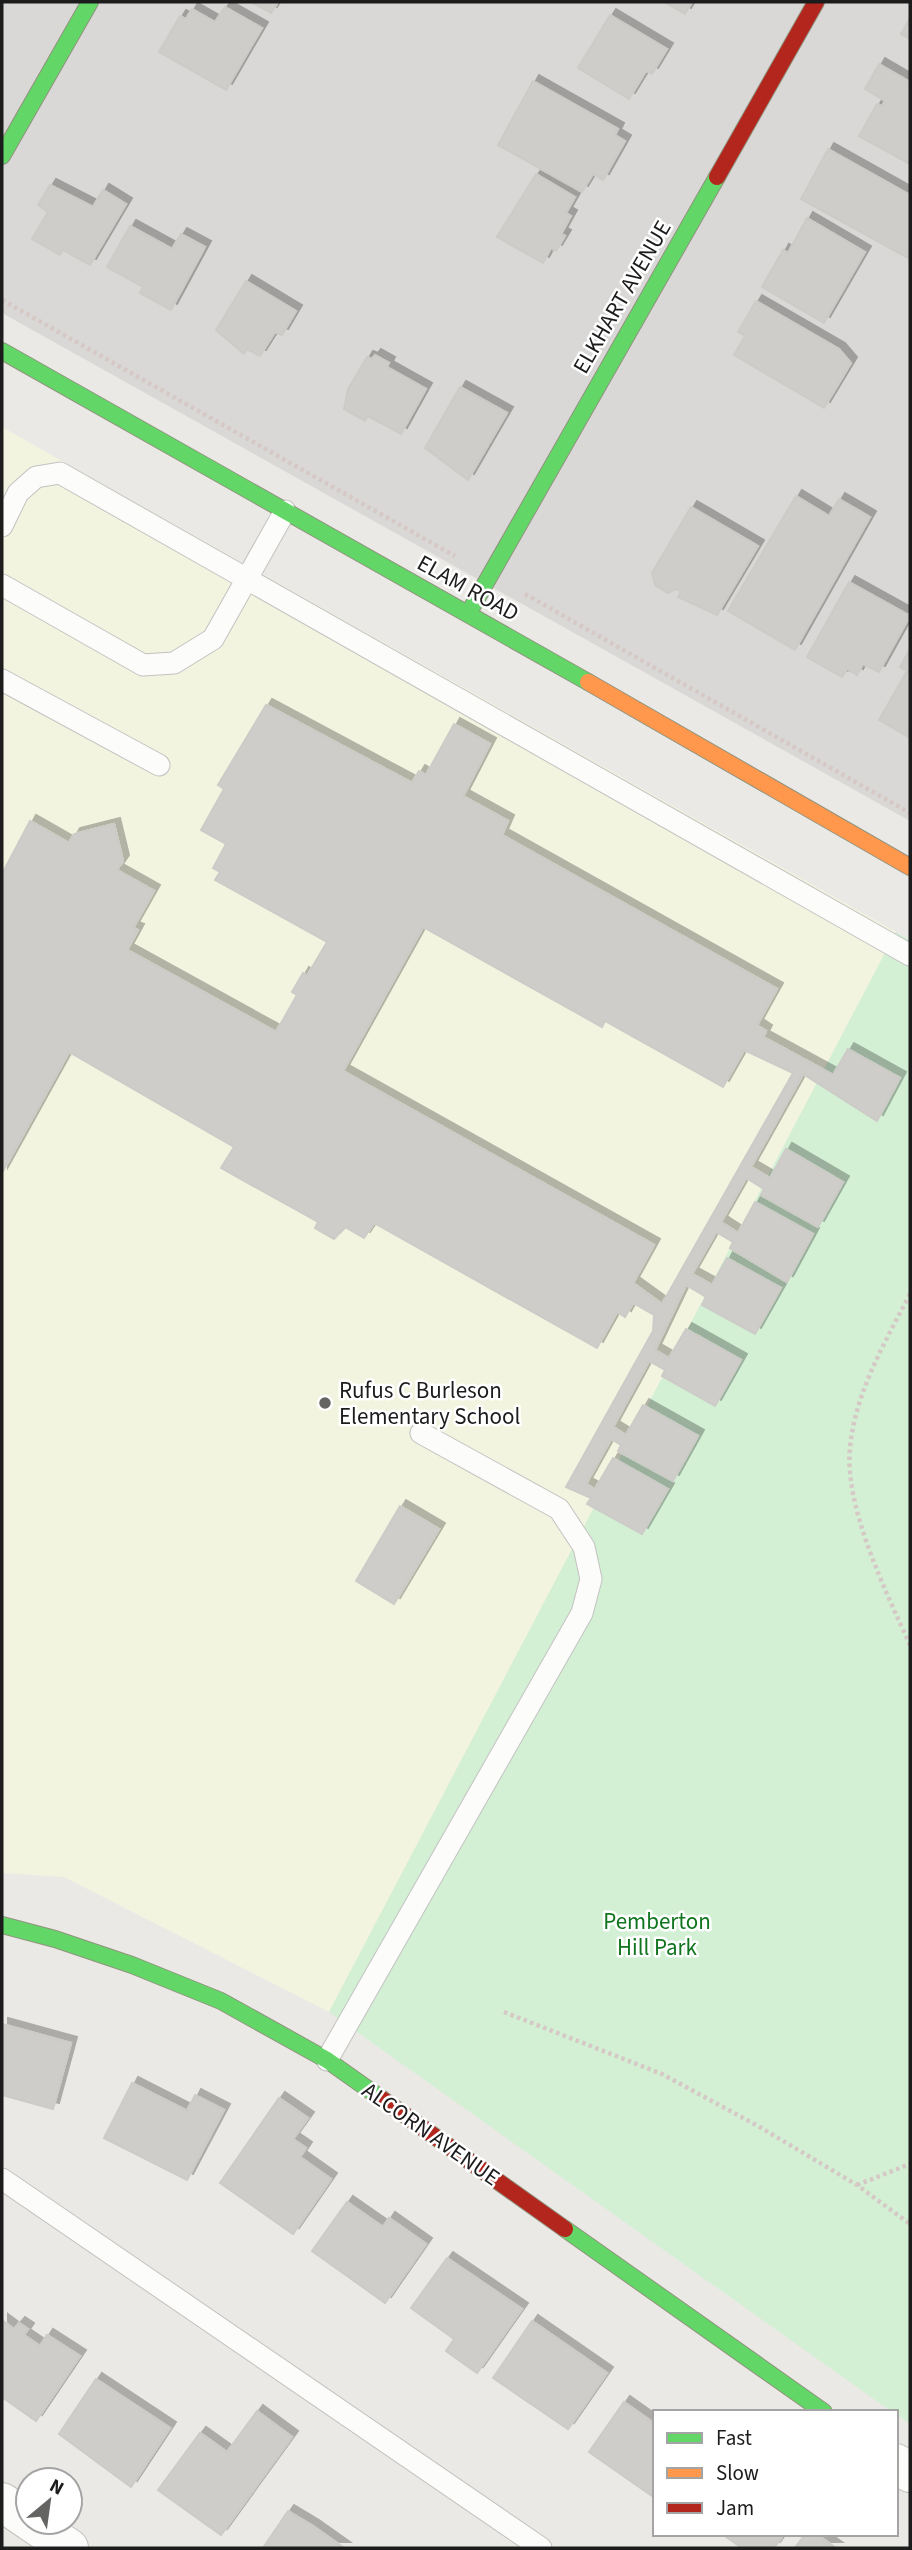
<svg xmlns="http://www.w3.org/2000/svg" width="912" height="2550" font-family="'Source Sans 3',sans-serif">
  <defs>
    <filter id="shadow"><feDropShadow dx="6" dy="-6" stdDeviation="0" flood-color="#0004"/></filter>
  </defs>
  <rect width="100%" height="100%" fill="#eae9e5"/>
  <path fill="#d9d8d6" d="M2,2H910V821L2,313Z"/>
  <path fill="#f3f4e0" d="M2,427L896,932L329,2012L64,1877L2,1873Z"/>
  <path fill="#d3f0d5" d="M896,932L910,940V2424L896,2414V2412H892L329,2012Z"/>
  <g fill="#cfcdca" stroke="#cdcbc7" stroke-width="2" fill-rule="evenodd" filter="url(#shadow)">
    <path d="M251,2H278L271,13Z"/>
    <path d="M664,2H692L685,14Z"/>
    <path d="M225,7L262,28L226,90L159,52L180,16L186,19L192,9L215,22Z"/>
    <path d="M610,15L667,49L652,74L646,71L629,99L578,68Z"/>
    <path d="M910,18V39L901,34Z"/>
    <path d="M879,64L910,82V164L859,136L877,104L882,106L885,101L865,89Z"/>
    <path d="M533,81L618,129L615,135L625,141L603,180L593,174L582,192L498,145Z"/>
    <path d="M828,149L910,195V259L801,199Z"/>
    <path d="M536,174L575,197L566,213L571,216L561,234L565,236L556,251L551,248L543,263L497,237Z"/>
    <path d="M50,185L93,207L103,190L126,204L90,265L63,250L60,255L32,239L48,212L38,205Z"/>
    <path d="M807,218L865,252L824,323L762,287L783,250L788,253Z"/>
    <path d="M130,226L172,249L181,234L205,247L171,310L140,293L143,287L107,267Z"/>
    <path d="M246,281L296,311L282,335L275,332L260,356L247,349L244,354L216,330Z"/>
    <path d="M756,301L839,349L851,363L824,408L734,355L745,336L738,332Z"/>
    <path d="M375,355L389,363L387,367L426,389L401,434L368,416L365,421L344,409L348,389L367,357L372,359Z"/>
    <path d="M460,387L507,413L468,480L425,448Z"/>
    <path d="M796,496L829,516L839,499L870,517L795,650L728,611Z"/>
    <path d="M691,507L758,546L717,615L678,597L681,591L676,589L668,593L655,585L652,573Z"/>
    <path d="M849,582L910,616L879,672L863,664L857,675L847,669L842,677L807,657Z"/>
    <path d="M910,649V738L879,720L907,671L900,667Z"/>
    <path d="M266,705L412,783L419,771L426,775L454,724L490,744L463,796L508,821L502,835L777,989L757,1025L766,1031L763,1037L833,1075L848,1049L900,1078L877,1121L803,1074L751,1167L770,1178L786,1149L843,1182L818,1227L761,1195L764,1189L746,1178L721,1222L738,1233L755,1202L813,1234L787,1282L730,1248L733,1242L716,1232L692,1274L712,1285L727,1258L781,1288L755,1334L702,1305L706,1297L686,1285L655,1350L669,1358L686,1329L741,1360L715,1406L662,1376L665,1370L649,1361L613,1427L626,1435L643,1405L698,1436L673,1481L618,1451L621,1445L611,1439L586,1484L595,1489L613,1458L668,1489L642,1534L587,1504L591,1498L566,1487L653,1331L654,1315L633,1303L625,1317L617,1312L597,1348L374,1223L364,1238L345,1227L334,1239L315,1228L318,1222L221,1168L234,1147L69,1052L2,1173V874L30,821L69,843L74,834L114,824L123,861L117,870L154,891L133,928L138,930L127,950L276,1032L297,995L292,992L303,973L307,976L327,942L215,880L220,872L213,868L226,844L201,830L224,789L218,785ZM423,927L602,1027L605,1021L723,1087L744,1050L793,1073L662,1304L633,1283L654,1245L343,1071Z"/>
    <path d="M400,1506L439,1529L394,1604L356,1581Z"/>
    <path d="M2,2024L71,2043L53,2109L2,2095Z"/>
    <path d="M132,2083L187,2111L195,2095L224,2110L187,2180L104,2138Z"/>
    <path d="M279,2098L308,2118L293,2139L306,2148L300,2157L331,2179L293,2234L220,2183Z"/>
    <path d="M347,2202L383,2227L389,2218L426,2244L385,2303L312,2251Z"/>
    <path d="M447,2258L522,2309L477,2373L446,2351L454,2339L411,2308Z"/>
    <path d="M2,2320L14,2329L19,2323L28,2329L24,2335L40,2346L47,2335L80,2356L36,2421L2,2397Z"/>
    <path d="M532,2321L607,2373L568,2429L493,2378Z"/>
    <path d="M96,2379L170,2428L131,2487L59,2434Z"/>
    <path d="M624,2402L655,2424V2498L589,2452Z"/>
    <path d="M257,2411L292,2437L221,2535L158,2490L200,2433L227,2452Z"/>
    <path d="M288,2511L313,2526L344,2548H263Z"/>
    <path d="M722,2534H784L774,2548H742Z"/>
    <path d="M805,2534H816L836,2548H795Z"/>
  </g>
  <g fill="none" stroke-linecap="round" stroke-linejoin="round">
    <defs>
      <g id="lane">
        <path d="M2,526L18,493L36,477L60,473L910,955"/>
        <path d="M2,585L143,665L174,663L213,639L285,511"/>
        <path d="M2,680L159,765"/>
        <path d="M327,2060L582,1613L591,1579L584,1547L559,1509L421,1433"/>
        <path d="M2,2179L541,2548"/>
      </g>
      <g id="street">
        <path d="M896,2463L910,2473"/>
        <path d="M2,2502L28,2520"/>
        <path d="M31,2522L69,2548"/>
      </g>
      <g id="fast">
        <path d="M2,156L90,2"/>
        <path d="M2,351L588,682"/>
        <path d="M468,614L717,177"/>
        <path d="M2,1925L55,1939L132,1965L221,2001L327,2060L382,2099"/>
        <path d="M565,2229L824,2412"/>
      </g>
      <path id="slow" d="M588,682L910,867"/>
      <g id="jam">
        <path d="M717,177L816,2"/>
        <path d="M382,2099L565,2229"/>
      </g>
    </defs>
    <use href="#lane" stroke="#c3c2c1" stroke-width="23"/>
    <use href="#street" stroke="#c3c2c1" stroke-width="40"/>
    <use href="#fast" stroke="#90937e" stroke-width="18"/>
    <use href="#slow" stroke="#90937e" stroke-width="18"/>
    <use href="#jam" stroke="#90937e" stroke-width="18"/>
    <g stroke="#d5c8c5" stroke-width="4.5" stroke-dasharray="3.5 3.5" stroke-linecap="butt">
      <path d="M2,300L455,556"/>
      <path d="M525,594L910,813"/>
      <path d="M910,1294C885,1342 855,1393 850,1448C844,1506 886,1592 910,1645"/>
      <path d="M504,2012L662,2074L758,2126L857,2185L910,2224"/>
      <path d="M857,2185L910,2164"/>
    </g>
    <use href="#lane" stroke="#fcfcfb" stroke-width="21"/>
    <use href="#street" stroke="#fcfcfb" stroke-width="38"/>
    <use href="#fast" stroke="#63d668" stroke-width="16"/>
    <use href="#slow" stroke="#ff974d" stroke-width="16"/>
    <use href="#jam" stroke="#b3261e" stroke-width="16"/>
  </g>
  <circle fill="#646462" stroke="#fff" stroke-width="2.5" cx="325" cy="1403" r="7"/>
  <g text-anchor="middle" dominant-baseline="central" stroke-width="5" stroke-linejoin="round" paint-order="stroke">
    <g font-size="23" fill="#1c1c1c" stroke="#fff">
      <text transform="translate(622 297) rotate(-60)">ELKHART AVENUE</text>
      <text transform="translate(468 588) rotate(29)">ELAM ROAD</text>
      <text transform="translate(431 2134) rotate(35)">ALCORN AVENUE</text>
    </g>
    <g font-size="23" fill="#1c1c1c" stroke="#fff" text-anchor="start">
      <text x="339" y="1390">Rufus C Burleson<tspan x="339" dy="26">Elementary School</tspan></text>
    </g>
    <g font-size="23" fill="#10751e" stroke="#fff">
      <text x="657" y="1921">Pemberton<tspan x="657" dy="26">Hill Park</tspan></text>
    </g>
  </g>
  <rect width="912" height="2550" fill="none" stroke="#1c1c1c" stroke-width="7"/>
  <rect x="653" y="2410" width="245" height="126" fill="#ffffff" stroke="#a4a4a4" stroke-width="2"/>
  <rect x="667" y="2433" width="35" height="10" fill="#63d668" stroke="#a4a4a4" stroke-width="2"/>
  <text x="716" y="2445" font-size="21" fill="#1c1c1c">Fast</text>
  <rect x="667" y="2468" width="35" height="10" fill="#ff974d" stroke="#a4a4a4" stroke-width="2"/>
  <text x="716" y="2480" font-size="21" fill="#1c1c1c">Slow</text>
  <rect x="667" y="2503" width="35" height="10" fill="#b3261e" stroke="#a4a4a4" stroke-width="2"/>
  <text x="716" y="2515" font-size="21" fill="#1c1c1c">Jam</text>
  <g transform="translate(49 2501) rotate(29)"><circle r="33" fill="#ffffff" stroke="#a4a4a4" stroke-width="2"/>
  <path d="M0-5L12 26L0 18L-12 26Z" fill="#646462"/>
  <text y="-10" font-size="19" font-weight="bold" text-anchor="middle" fill="#1c1c1c">N</text>
  </g>
</svg>
